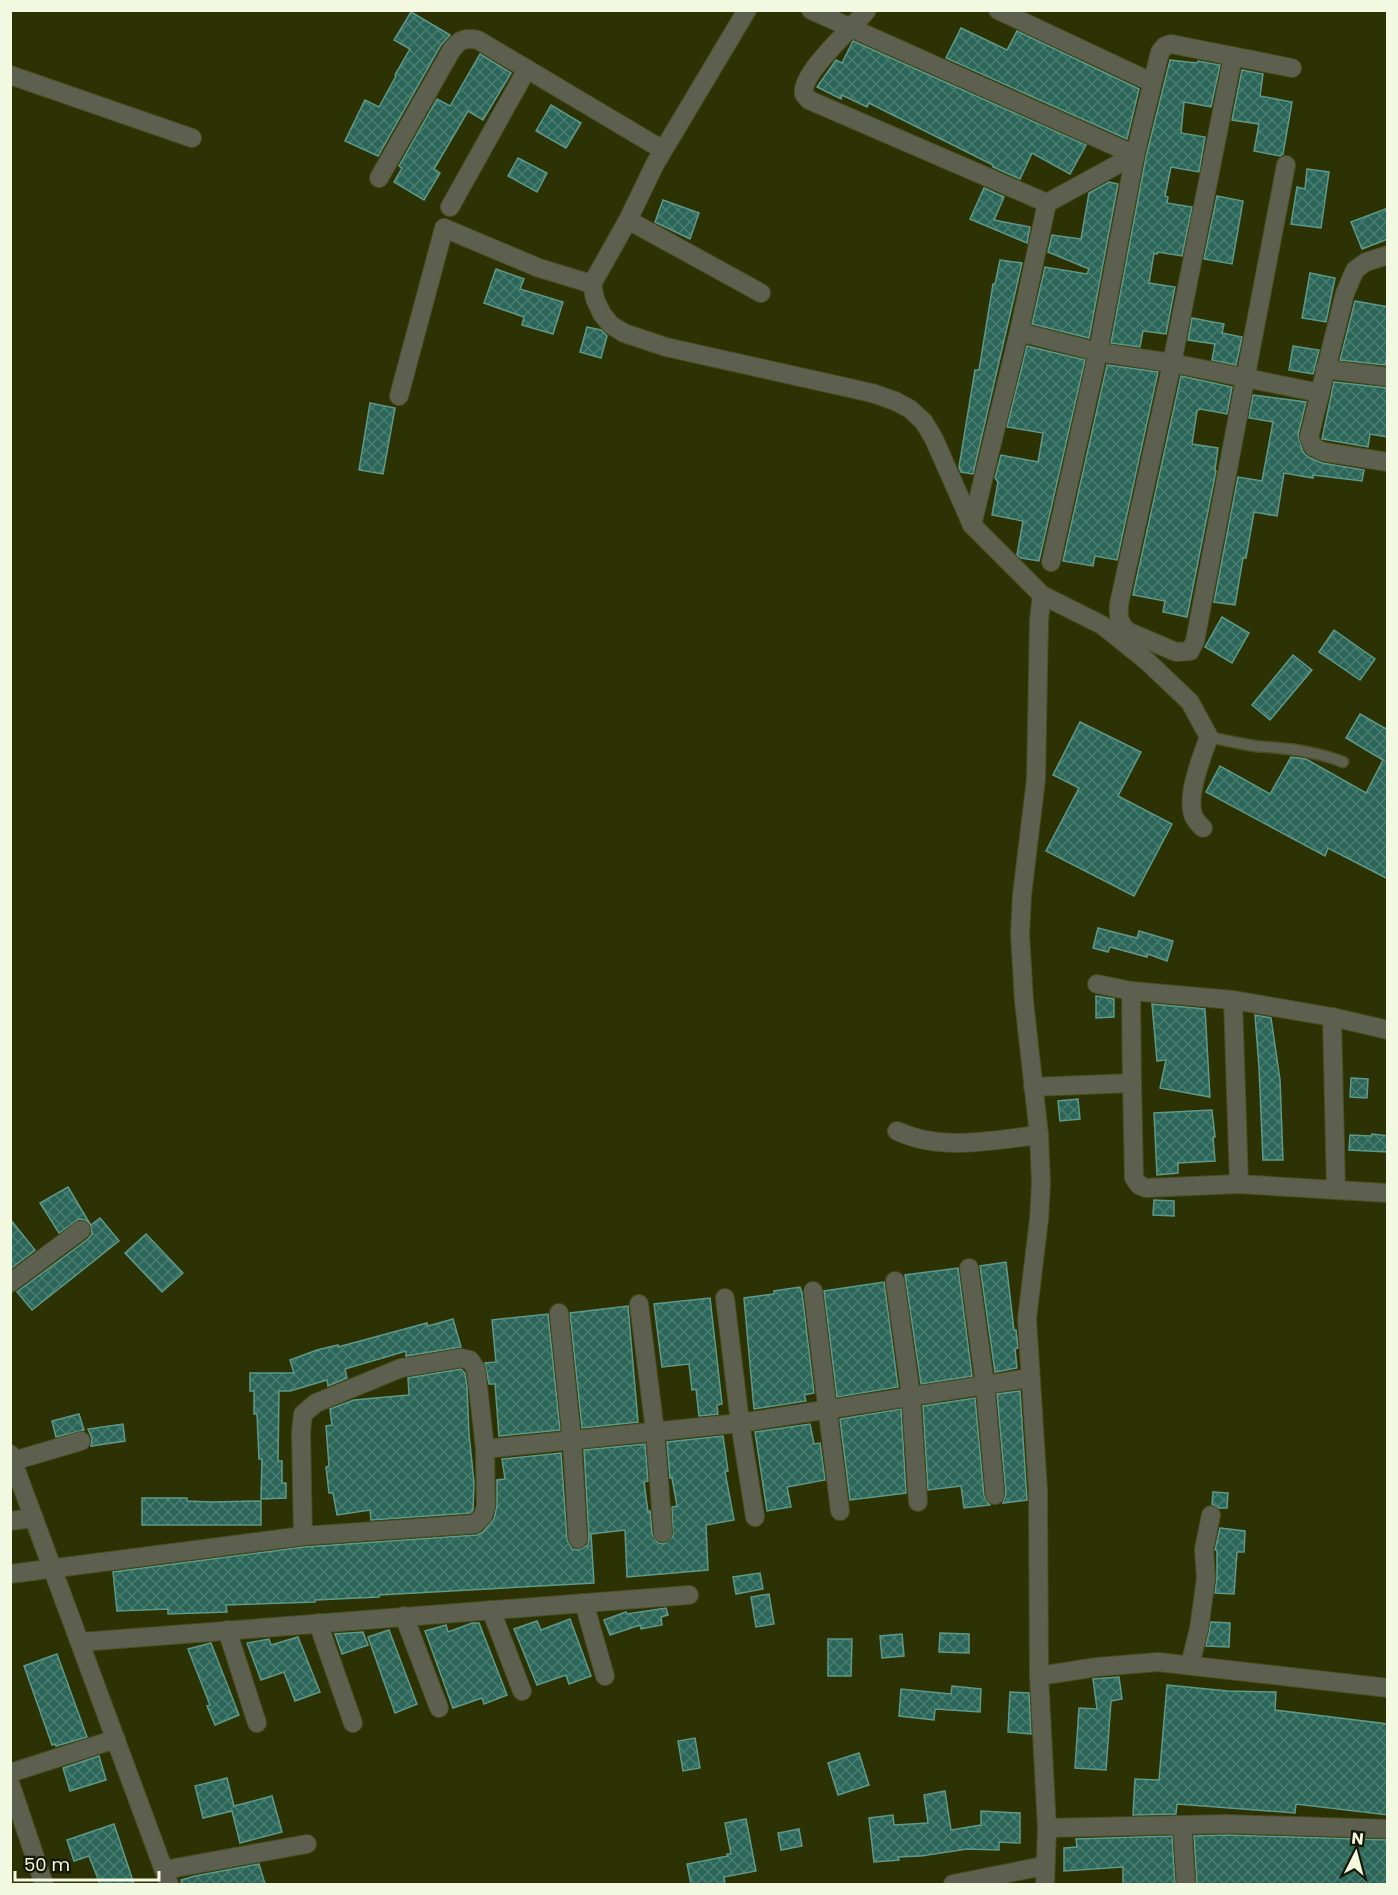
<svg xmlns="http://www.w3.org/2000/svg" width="1398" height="1895" font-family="Poppins,sans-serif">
  <defs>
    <pattern id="building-cross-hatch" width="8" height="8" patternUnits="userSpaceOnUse" patternTransform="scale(1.5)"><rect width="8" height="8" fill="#2b6659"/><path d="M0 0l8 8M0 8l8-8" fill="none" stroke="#4a7d71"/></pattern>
  </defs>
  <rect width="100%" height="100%" fill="#2c3203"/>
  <g fill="url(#building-cross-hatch)" stroke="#5e998a" stroke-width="1.5">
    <path d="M411,12L450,35L441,45L378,156L345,141L365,100L379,107L396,76L395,75L410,49L394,40Z"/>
    <path d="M961,28L1007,50L1017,31L1139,89L1127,139L946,58Z"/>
    <path d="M853,41L1086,145L1070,174L1032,153L1020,179L993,167V165L869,103L867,107L842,95L841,99L817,87L836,60L842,63Z"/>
    <path d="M480,54L511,73L483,120L468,111L434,169L440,173L424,200L394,182L402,168L399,166L437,99L450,106Z"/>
    <path d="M1170,60L1197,63L1198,61L1220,65L1211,107L1184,102L1181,133L1205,137L1199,172L1171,167L1165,196L1168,197L1167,203L1192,207L1182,256L1158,252L1157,254L1154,253L1149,283L1175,287L1166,334L1143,331L1140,347L1111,343L1146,157Z"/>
    <path d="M1242,70L1263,74L1260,96L1292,102L1283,154L1280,156L1254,151L1259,124L1232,120Z"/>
    <path d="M551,105L581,123L566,148L536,131Z"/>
    <path d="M518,158L547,173L537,192L508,176Z"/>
    <path d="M1307,169L1329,172L1321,228L1291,224L1297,187L1305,189Z"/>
    <path d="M1109,182L1118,184L1089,338L1032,324L1045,267L1087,274L1089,269L1048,252L1052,235L1081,239L1089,193Z"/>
    <path d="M984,188L1004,197L994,220L1030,227L1027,243L970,219Z"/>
    <path d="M1217,196L1243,201L1232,264L1204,259Z"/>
    <path d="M663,200L699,213L690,239L655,222Z"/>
    <path d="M1388,208V239L1362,249L1351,222Z"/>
    <path d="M1000,260L1022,263L973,474L961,472L959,467L975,370H979L993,284H995Z"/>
    <path d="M496,269L524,279L520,289L563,302L553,334L522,325L524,317L484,303Z"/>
    <path d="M1310,273L1335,278L1326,322L1302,318Z"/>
    <path d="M1355,301L1388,307V350L1385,365L1340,360Z"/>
    <path d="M1192,318L1224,324L1222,333L1242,337L1236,365L1212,360L1215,344L1188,340Z"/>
    <path d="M587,327L601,330L607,336L601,358L580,352Z"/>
    <path d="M1027,346L1085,360L1039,561L1021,558L1017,555L1023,521L992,515L998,482L995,478L1001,455L1038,462L1043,433L1007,427Z"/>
    <path d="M1293,346L1319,350L1313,374L1289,370Z"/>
    <path d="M1107,365L1158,372L1117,560L1095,556L1093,566L1063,561Z"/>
    <path d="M1181,376L1232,387L1227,414L1200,409L1197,411L1192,444L1218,448L1215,470L1216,471L1187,617L1163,612L1165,601L1133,595Z"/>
    <path d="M1334,382L1388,388V437L1370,434L1368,447L1322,439Z"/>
    <path d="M1253,395L1306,402L1298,435L1303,452L1308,457L1322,463L1364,470L1362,481L1313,475V478L1284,473L1277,516L1254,512L1246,558H1243L1235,605L1214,602L1238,477L1262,481L1273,422L1249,418Z"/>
    <path d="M370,403L395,408L383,474L359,470Z"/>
    <path d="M1222,617L1249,633L1232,663L1205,647Z"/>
    <path d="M1334,630L1375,659L1360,680L1319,652Z"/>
    <path d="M1293,655L1312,670L1270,720L1252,705Z"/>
    <path d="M1360,714L1388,730V879L1328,848L1325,856L1206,792L1220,766L1270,794L1291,757L1306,759L1366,793L1383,760L1346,738Z"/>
    <path d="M1080,722L1141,752L1118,796L1172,824L1134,896L1046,851L1079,788L1053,775Z"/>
    <path d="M1098,928L1137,938L1139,931L1173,941L1167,961L1148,954L1147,957L1110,947L1108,952L1093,948Z"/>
    <path d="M1096,996L1114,999V1017L1096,1018Z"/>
    <path d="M1152,1004L1205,1009L1210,1097L1160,1088L1166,1060L1157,1061Z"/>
    <path d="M1255,1015L1271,1018L1280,1080L1283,1160H1263L1259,1067Z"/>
    <path d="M1351,1078L1368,1079L1367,1098L1350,1097Z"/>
    <path d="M1078,1099L1080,1119L1060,1121L1058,1101Z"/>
    <path d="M1212,1110L1215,1137H1213L1215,1161L1178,1163V1173L1157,1175L1154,1113Z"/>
    <path d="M1372,1134L1388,1136V1152L1349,1150L1350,1135L1371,1136Z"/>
    <path d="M68,1187L90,1224L85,1220L79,1219L59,1233L40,1203Z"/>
    <path d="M1154,1200L1174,1201V1216L1153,1215Z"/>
    <path d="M100,1218L119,1241L32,1310L17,1292L88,1239L92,1234L90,1224L91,1225Z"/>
    <path d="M10,1219L35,1250L10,1269Z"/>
    <path d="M146,1234L183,1273L162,1292L125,1253Z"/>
    <path d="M1006,1262L1014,1330H1016L1018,1348L1015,1349L1017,1368L995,1372L980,1266Z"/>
    <path d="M958,1268L972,1376L921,1384L905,1275Z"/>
    <path d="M884,1282L898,1387L837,1397L824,1291Z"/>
    <path d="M800,1287L802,1293L814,1393L804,1395L806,1401L754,1409L744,1298L774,1294V1291Z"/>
    <path d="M710,1298L722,1404L717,1405L718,1414L699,1416L696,1389L692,1390L689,1364L662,1367L654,1304Z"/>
    <path d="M628,1306L638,1422L582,1428L570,1313Z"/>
    <path d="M548,1314L560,1430L499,1436L495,1384H489L485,1363L496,1362L492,1320Z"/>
    <path d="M453,1319L461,1347L406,1356V1351L345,1369L347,1378L328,1386L327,1380L290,1391H279L278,1461H282V1483H286V1498L261,1499L262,1459H259L257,1414H254V1391H250V1373H294L290,1360L317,1350L338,1345V1347L427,1323L428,1326Z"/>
    <path d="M461,1369L465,1373L467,1386L469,1434L474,1483L473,1510L470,1513L371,1520L370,1510L337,1515L333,1493H329L326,1467L329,1466L326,1426L332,1425L330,1409L354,1400L409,1395L408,1378Z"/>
    <path d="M1020,1391L1027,1500L1003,1503L1006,1494L997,1394Z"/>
    <path d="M975,1398L984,1496L990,1505L964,1508L961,1486L928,1490L923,1406Z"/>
    <path d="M901,1409L906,1493L850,1500L840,1419Z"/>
    <path d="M79,1414L84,1430L56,1437L52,1421Z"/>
    <path d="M123,1424L125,1441L91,1446L92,1438L88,1429Z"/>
    <path d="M810,1424L814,1444L820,1443L825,1480L787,1487L791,1507L767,1511L755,1432Z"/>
    <path d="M723,1436L728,1471L725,1472L734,1520L706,1525L708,1570L627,1577L625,1530L591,1534L594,1583L379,1595V1597L315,1600V1602L226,1605L227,1612L168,1614V1609L117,1611L113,1572L304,1547L477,1535L483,1532L494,1519L497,1506V1480L505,1479L502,1459L561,1453L567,1540L572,1549L579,1550L588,1545L589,1538L584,1450L645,1444L648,1481L644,1482L648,1512L650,1511L652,1534L658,1543L664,1544L673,1537L672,1507L677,1506L672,1478H670L667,1442Z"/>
    <path d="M1213,1492L1228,1493L1227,1508H1219L1212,1504Z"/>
    <path d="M142,1498H187V1501L211,1502L261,1501V1525H142Z"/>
    <path d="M1220,1528L1245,1531L1244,1552H1237L1234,1594L1215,1593L1217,1577V1550H1215Z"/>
    <path d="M760,1573L763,1589L736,1594L733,1577Z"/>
    <path d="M769,1594L774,1624L756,1627L751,1597Z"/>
    <path d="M666,1608L668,1615L661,1617L662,1625L641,1629L640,1625L610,1635L604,1620L626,1612L627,1614Z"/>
    <path d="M570,1619L591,1676L569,1684L566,1675L537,1685L514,1629L537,1621L541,1630Z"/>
    <path d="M1211,1622L1230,1623L1229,1647L1206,1646Z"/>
    <path d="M472,1623H479L507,1695L484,1704L482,1698L453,1708L425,1631L446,1625L448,1632Z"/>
    <path d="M389,1630L417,1704L395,1713L368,1637Z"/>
    <path d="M363,1632L368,1645L342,1654L335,1634Z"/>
    <path d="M940,1633L969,1634V1653L939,1652Z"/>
    <path d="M902,1634L904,1656L882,1658L880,1636Z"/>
    <path d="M298,1637L320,1692L295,1701L284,1672L261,1680L247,1643L269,1639L271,1645Z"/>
    <path d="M828,1639H852L851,1676H828Z"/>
    <path d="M211,1643L239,1715L215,1725L207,1706L210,1705L188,1649Z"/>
    <path d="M57,1654L87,1737L56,1746L55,1744L52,1745L24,1666Z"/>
    <path d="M1119,1677L1122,1699L1111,1701L1106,1770L1075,1768L1079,1708L1097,1709L1093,1679Z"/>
    <path d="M1167,1685L1228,1691L1276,1692L1275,1710L1388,1724V1815L1296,1804L1295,1813L1177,1804L1176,1814L1133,1815L1135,1779L1159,1780Z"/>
    <path d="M952,1686L981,1689L980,1712L935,1709L934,1720L899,1716L901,1689L951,1694Z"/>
    <path d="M1010,1692L1029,1693L1031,1734L1008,1732Z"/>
    <path d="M695,1738L700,1768L683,1771L678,1741Z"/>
    <path d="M859,1753L869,1785L838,1795L828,1763Z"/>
    <path d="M99,1756L106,1780L70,1791L63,1768Z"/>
    <path d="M227,1778L234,1806L272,1796L282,1832L240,1843L232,1811L203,1818L195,1786Z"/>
    <path d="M945,1791L951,1830L981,1825V1811L1020,1813V1843L999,1842V1850L967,1849L921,1856L898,1857L899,1860L874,1862L869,1818L893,1815L894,1825L928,1823L924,1795Z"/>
    <path d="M746,1819L756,1871L724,1877L725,1884H691L687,1864L728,1856L727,1854H731L725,1823Z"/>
    <path d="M114,1824L134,1884H100L89,1856L74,1861L67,1840Z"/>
    <path d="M799,1829L802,1846L781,1850L778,1833Z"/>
    <path d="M1226,1835L1388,1840V1884H1197L1194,1836Z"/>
    <path d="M1172,1836L1175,1884H1123V1867L1064,1871V1848L1077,1847L1076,1839Z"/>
    <path d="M259,1864L265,1884H182L181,1880L195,1876Z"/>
  </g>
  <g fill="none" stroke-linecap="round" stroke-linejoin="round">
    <defs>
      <path id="service" d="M1209,737C1224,740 1240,744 1255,746C1288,749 1312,750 1343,762"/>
      <g id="minor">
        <path d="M747,10L655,164L628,220L592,284L595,299L602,314L611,325L624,333L666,347L872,393L895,401L910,409L924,422L934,439L972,525L1042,595L1039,620L1036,779L1022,895L1020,934L1024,1001L1039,1135L1041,1183L1039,1219L1027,1319L1038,1490L1039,1676L1047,1828L1045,1884"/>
        <path d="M811,10L1135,155"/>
        <path d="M867,10C853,28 800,73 804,94L809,100L1047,203L1135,155"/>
        <path d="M998,10L1151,82"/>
        <path d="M1233,56L1172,363L1119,604C1118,617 1119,624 1129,632L1176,652L1190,651L1195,641L1286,165"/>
        <path d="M10,75L192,138"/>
        <path d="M379,178L451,51C459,40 464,37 478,40L663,150"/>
        <path d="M450,207L527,69"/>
        <path d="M628,220L761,293"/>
        <path d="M1019,332L1098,352L1172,363L1320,393L1309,437L1313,447L1324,452L1388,462"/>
        <path d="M1325,369L1388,377"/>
        <path d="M1320,393L1345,293L1355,270L1366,262L1388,255"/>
        <path d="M399,396L444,228L539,268L592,284"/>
        <path d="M972,525L1019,332L1047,203"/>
        <path d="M1051,562L1098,352L1135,155L1160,52L1165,46L1171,44L1292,68"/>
        <path d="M1042,595L1102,625L1148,662L1190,702L1209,737C1202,756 1185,798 1194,817C1196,821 1200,825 1203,828"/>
        <path d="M1097,984L1131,991L1233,1000L1332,1017L1336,1190L1239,1184L1146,1188L1139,1185L1134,1178L1132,1083"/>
        <path d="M1233,1000L1239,1184"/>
        <path d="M1332,1017L1388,1030"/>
        <path d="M1033,1087L1132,1083L1131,991"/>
        <path d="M897,1131C942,1152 992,1140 1039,1135"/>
        <path d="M1336,1190L1388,1193"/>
        <path d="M969,1268L985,1385L995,1495"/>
        <path d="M895,1281L911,1396L918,1502"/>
        <path d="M10,1283L81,1230"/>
        <path d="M813,1291L840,1511"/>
        <path d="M725,1298L740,1423L755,1517"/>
        <path d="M639,1304L655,1431L663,1533"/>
        <path d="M559,1313L572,1441L578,1539"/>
        <path d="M485,1449L740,1423L1030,1378"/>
        <path d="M13,1461L81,1441"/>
        <path d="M10,1521L34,1518"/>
        <path d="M10,1574L303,1536L475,1524L483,1516L486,1506L485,1449L476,1369L470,1360L461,1358L401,1368L316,1403L303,1414L301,1432L303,1536"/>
        <path d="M584,1603L605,1676"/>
        <path d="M491,1610L522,1691"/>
        <path d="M404,1616L439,1708"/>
        <path d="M318,1623L353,1723"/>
        <path d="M227,1630L257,1723"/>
        <path d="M81,1642L689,1595"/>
        <path d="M1190,1665L1199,1629L1206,1578L1204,1549L1211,1515"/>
        <path d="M1039,1676L1097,1667L1158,1662L1388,1688"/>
        <path d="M10,1773L116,1739"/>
        <path d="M10,1783L44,1884"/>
        <path d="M1182,1825L1186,1884"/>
        <path d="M1047,1828L1226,1824L1388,1829"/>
        <path d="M164,1870L307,1844"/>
        <path d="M953,1884L1044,1866"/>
      </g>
      <path id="tertiary" d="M10,1454L169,1884"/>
    </defs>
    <use href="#service" stroke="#484e22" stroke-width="13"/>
    <use href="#minor" stroke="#484e22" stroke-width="20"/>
    <use href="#tertiary" stroke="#484e22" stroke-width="20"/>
    <use href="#service" stroke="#5d604e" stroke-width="10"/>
    <use href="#minor" stroke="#5d604e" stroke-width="18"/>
    <use href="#tertiary" stroke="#5d604e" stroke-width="18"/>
  </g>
  <rect width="1398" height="1895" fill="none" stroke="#f3f8e0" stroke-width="24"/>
  <g transform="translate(1356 1853) rotate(6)" stroke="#151806" stroke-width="4.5" paint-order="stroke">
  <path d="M0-4.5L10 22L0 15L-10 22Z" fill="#f3f8e0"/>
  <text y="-9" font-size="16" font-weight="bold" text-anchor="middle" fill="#f3f8e0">N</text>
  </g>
  <path d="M15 1871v9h144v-9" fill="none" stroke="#f3f8e0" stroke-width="3"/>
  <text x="24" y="1871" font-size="18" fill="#f3f8e0" stroke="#151806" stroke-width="4.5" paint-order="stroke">50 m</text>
</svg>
